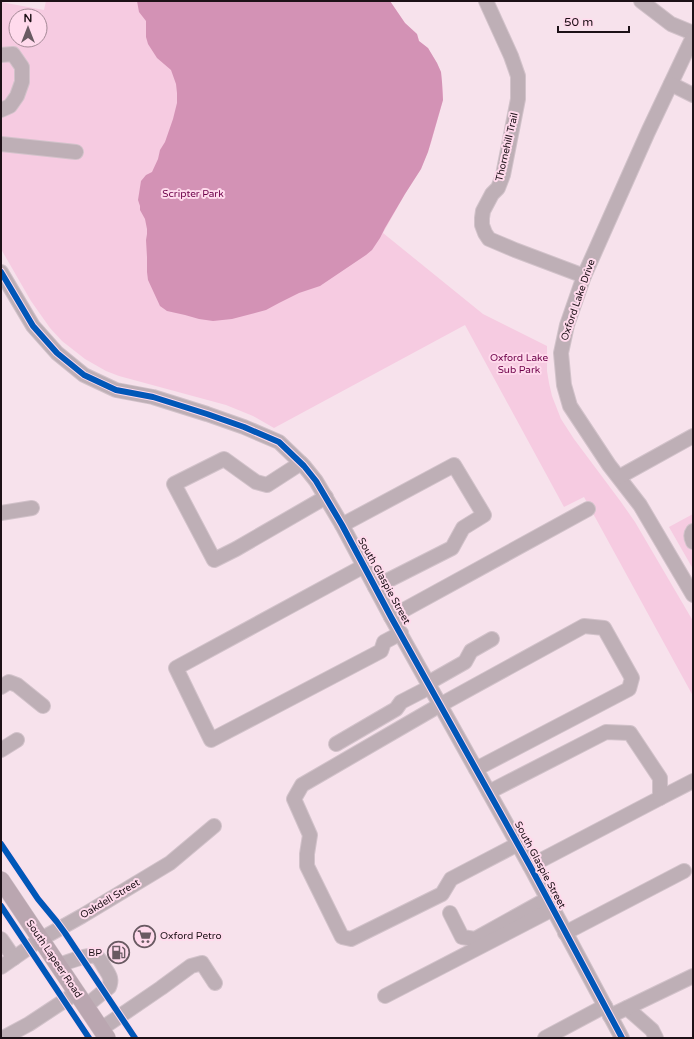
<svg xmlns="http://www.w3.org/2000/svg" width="694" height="1039" font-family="'Varela Round',sans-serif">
  <rect width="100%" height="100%" fill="#f7e2ec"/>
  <g fill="#f6cbe1" fill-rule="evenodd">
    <path d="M46,1H390L405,23L417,34L419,41L428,48L437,63L441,72L443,93V100L431,143L421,169L405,194L383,233L483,314L547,346V371L549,383L552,396L561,419L574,439L621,502L635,522L693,621V696L584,497L564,507L465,325L274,428L253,416L226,405L119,376L106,371L85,359L62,341L50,328L31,301L1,249V2L44,10ZM16,16H40V40H16Z"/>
    <path d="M693,514V569L669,527Z"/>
  </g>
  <path fill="#d392b5" d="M137,1H390L405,23L417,34L419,41L428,48L437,63L441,72L442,82L443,100L428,152L421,169L405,194L385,228L380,238L372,250L366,255L320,286L299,293L279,303L266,310L232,319L213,321L199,319L185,315L167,311L160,306L148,280L147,272V257L146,240L147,234V229L145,219L140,210V206L138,200L141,181L146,175L152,172L158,159L160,150L165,142L173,119L177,103V93L176,84L171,70L157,58L148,44L146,37V21L139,12Z"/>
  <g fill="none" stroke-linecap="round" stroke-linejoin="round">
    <defs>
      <g id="minor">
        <path d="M486,1L511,56L518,76V99L503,175L498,188L492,194L483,211L482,218V225L485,233L489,239L515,250L584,276"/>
        <path d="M641,1L671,24L693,33"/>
        <path d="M693,37L648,132L584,276L567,325L561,353L564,385L570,406L609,465L640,505L693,595"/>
        <path d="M1,55L13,54L22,67V82L17,96L10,106L1,110"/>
        <path d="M671,84L693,95"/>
        <path d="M1,144L76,152"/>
        <path d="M1,272L33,326L57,353L84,375L116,390L153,397L207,414L244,427L279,442L304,466L316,481L342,525L391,617L530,866L622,1038"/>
        <path d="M301,463L267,485L256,482L224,459L174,484L214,560L236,549L326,497"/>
        <path d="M619,477L693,436"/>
        <path d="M1,513L32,508"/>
        <path d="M342,525L454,465L484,515L463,528L452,548L375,587"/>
        <path d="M693,531C690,535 691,538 693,542"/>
        <path d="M364,566L176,668L211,740L381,651L384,642L401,633"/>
        <path d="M391,617L588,509"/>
        <path d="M428,683L465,662L471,651L492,639"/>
        <path d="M1,687L9,682L17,685L43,706"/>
        <path d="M336,744L396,709L401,702L430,687"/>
        <path d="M1,750L17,740"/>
        <path d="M476,769L629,689L632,678L604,628L584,626L440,705L302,785L294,799L310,835L307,854V866L342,937L351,939L442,894L451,879L518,844"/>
        <path d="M489,792L606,732L630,733L660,778V798L530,866"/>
        <path d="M660,798L693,781"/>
        <path d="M450,913L462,937L475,939L547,899"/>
        <path d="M565,933L684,871"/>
        <path d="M1,939L14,958"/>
        <path d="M58,965C66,963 92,952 97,957C101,960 103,966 106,970C110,976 112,980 109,987L86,1006"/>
        <path d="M1,967L41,939L82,916L170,863L214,826"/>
        <path d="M385,996L553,909"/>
        <path d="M627,1008L652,1030L656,1038"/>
        <path d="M610,1016L693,976"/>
        <path d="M101,1029L161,988L191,966L202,963L215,983"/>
        <path d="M3,1038L29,1024L76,993"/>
        <path d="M545,1038L605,1006"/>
      </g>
      <path id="major" d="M1,880L107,1038"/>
    </defs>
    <use href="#minor" stroke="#d2c2ca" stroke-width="16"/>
    <use href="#major" stroke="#d2c2ca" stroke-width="18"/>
    <use href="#minor" stroke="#beafb6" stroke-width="14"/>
    <use href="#major" stroke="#baa6b0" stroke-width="17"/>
    <defs>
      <g id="cycleway">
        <path d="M1,272L33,326L57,353L84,375L116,390L153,397L207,414L244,427L279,442L304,466L316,481L342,525L391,617L530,866L622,1038"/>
        <path d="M1,844L38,899L57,922L65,933L135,1038"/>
        <path d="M1,906L89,1038"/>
      </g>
    </defs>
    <use href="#cycleway" stroke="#ffdaec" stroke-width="8"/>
    <use href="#cycleway" stroke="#0057b8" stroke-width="6"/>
  </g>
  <defs>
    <symbol id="supermarket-ring" viewBox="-11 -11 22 22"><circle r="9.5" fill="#ffdaec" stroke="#695a62" stroke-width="1.5"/><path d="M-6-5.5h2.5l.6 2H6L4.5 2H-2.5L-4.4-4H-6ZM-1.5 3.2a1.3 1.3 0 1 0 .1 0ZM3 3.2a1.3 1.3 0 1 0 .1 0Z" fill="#695a62"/></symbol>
    <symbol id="fuel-ring" viewBox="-11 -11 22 22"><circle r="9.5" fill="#ffdaec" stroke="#695a62" stroke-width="1.5"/><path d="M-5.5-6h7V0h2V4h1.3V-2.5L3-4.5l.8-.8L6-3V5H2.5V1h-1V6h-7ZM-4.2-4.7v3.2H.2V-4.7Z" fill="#695a62"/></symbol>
  </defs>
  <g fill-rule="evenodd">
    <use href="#supermarket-ring" x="132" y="924" width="25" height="25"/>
    <use href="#fuel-ring" x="106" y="940" width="25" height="25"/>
  </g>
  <g text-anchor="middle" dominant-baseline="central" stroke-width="4" stroke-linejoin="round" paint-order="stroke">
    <g font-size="10" fill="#1d1117" stroke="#ffdaec">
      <text transform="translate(507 147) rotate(-77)">Thornehill Trail</text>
      <text transform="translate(578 300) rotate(-71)">Oxford Lake Drive</text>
      <text transform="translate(384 581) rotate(61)">South Glaspie Street</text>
      <text transform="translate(540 865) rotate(62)">South Glaspie Street</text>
      <text transform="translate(110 899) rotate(-31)">Oakdell Street</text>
      <text transform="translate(54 959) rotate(56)">South Lapeer Road</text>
    </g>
    <g font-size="10" fill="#6d0049" stroke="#ffdaec">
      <text x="193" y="194">Scripter Park</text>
      <text x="519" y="358">Oxford Lake<tspan x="519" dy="12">Sub Park</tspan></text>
    </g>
    <g font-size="10" fill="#1d1117" stroke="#ffdaec" text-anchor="start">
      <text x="160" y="936">Oxford Petro</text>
      <text x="102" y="953" text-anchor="end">BP</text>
    </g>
  </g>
  <rect width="694" height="1039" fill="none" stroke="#1d1117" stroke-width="4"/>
  <g transform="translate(28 28)"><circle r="19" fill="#ffdaec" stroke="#a58a97"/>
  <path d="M0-3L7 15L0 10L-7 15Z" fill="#695a62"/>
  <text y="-6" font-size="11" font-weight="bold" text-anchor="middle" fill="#1d1117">N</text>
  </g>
  <path d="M558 26v6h71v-6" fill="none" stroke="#1d1117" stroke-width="2"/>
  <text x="564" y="26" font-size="12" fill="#1d1117" stroke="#ffdaec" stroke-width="3" paint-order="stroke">50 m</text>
</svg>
